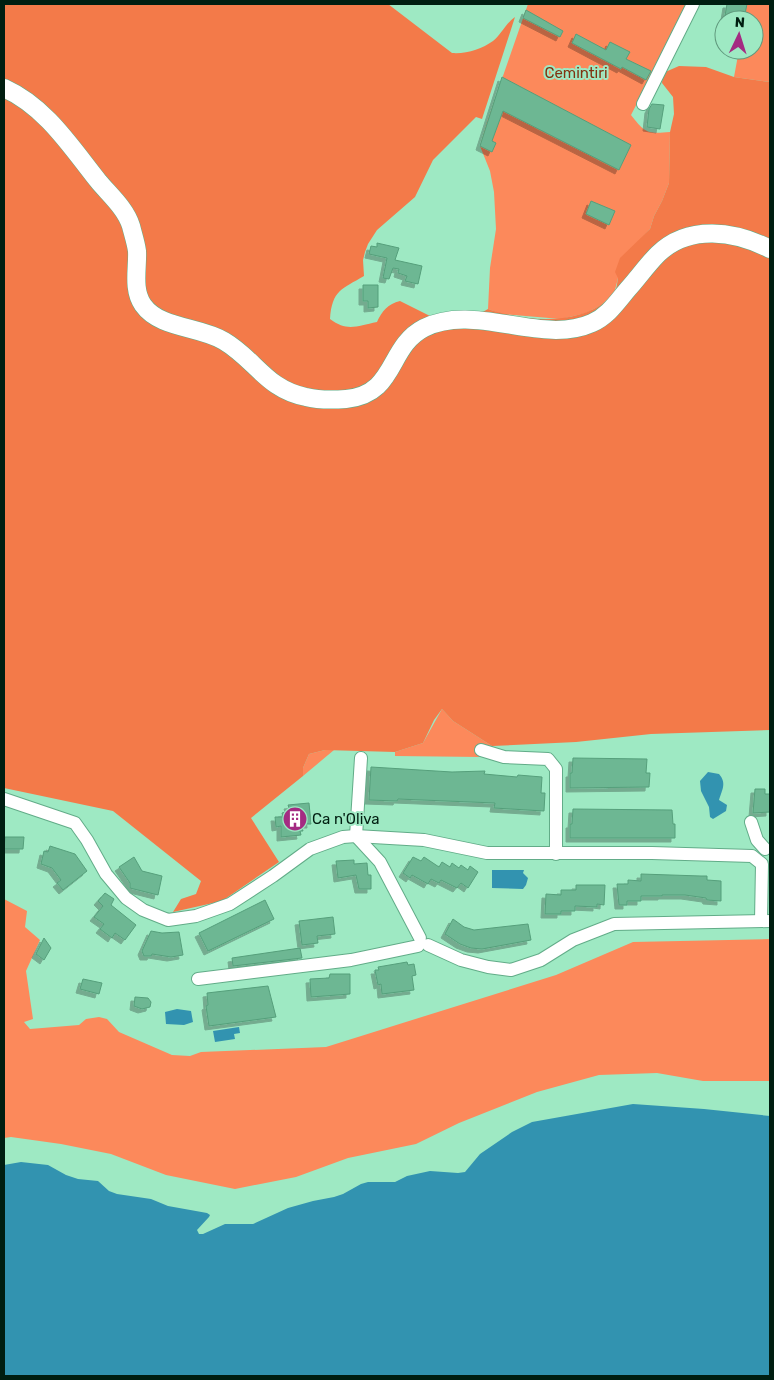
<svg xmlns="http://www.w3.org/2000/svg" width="774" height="1380" font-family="Rubik,sans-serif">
  <defs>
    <filter id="shadow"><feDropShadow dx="-4" dy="4" stdDeviation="0" flood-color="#0004"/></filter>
  </defs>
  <rect width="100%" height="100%" fill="#9ee9c3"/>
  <g fill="#fc895b">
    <path d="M528,4H688L631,115C645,133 647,134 670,132L669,183L662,201L654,216L650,229L638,242L618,278L614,294L601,305L586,313L561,319L502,314L488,309L490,268L496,229L494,192L490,171L480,146L487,122Z"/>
    <path d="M727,4H770V82L734,77L739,50H754V20H744L725,16Z"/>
    <path d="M442,709L453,721L492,746L481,757L395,756V752L423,743Z"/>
    <path d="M325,750H334L303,776V768L309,754Z"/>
    <path d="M4,899L27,911L25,927L40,940L26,971L33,1019L24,1022L30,1029L79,1025L86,1019L99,1017L107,1019L119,1032L172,1055L190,1056L201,1052L326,1047L556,975L633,942L770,939V1081H703L657,1073L599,1075L537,1092L459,1123L416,1144L348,1158L296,1177L235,1189L166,1175L111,1154L61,1144L11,1137L4,1138Z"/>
  </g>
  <path fill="#f37a49" d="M4,4H388L452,53C467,54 482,49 493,41C501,35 505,24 515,17L482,119L476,117L433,160L415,197L377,230L368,244L365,252L363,260L364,276C342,289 332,290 330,319C347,332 357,326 377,322C382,311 388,304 400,301L430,316L448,314L481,313L488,309C522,321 576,326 606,301C608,299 613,296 614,293C617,289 617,283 618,278L615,272L620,258L650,229L654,216L662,201L669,183L670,132L674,114L673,97L662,83L663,73L679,66L706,67L734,77L770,82V730L651,734L576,742L492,746L453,721L442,709L434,720L423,743L395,752L325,750L309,754L303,768V776L251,818L279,862L222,901L173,912L181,899L196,894L201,881L113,811L4,788Z"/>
  <g fill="#3293b0">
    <path d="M708,772L719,774C727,783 722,790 719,800L727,805L726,811L713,819L710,817L709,807L701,791L700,781Z"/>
    <path d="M492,870H524L523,873L528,878L526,885L523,889L492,888Z"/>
    <path d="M177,1009L191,1011L193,1022L184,1025L166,1024L165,1012Z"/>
    <path d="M239,1027L240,1033L234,1034L235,1039L215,1042L213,1031Z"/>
    <path d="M633,1104L704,1109L770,1116V1376H4V1165L21,1162L48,1165L66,1175L78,1179L98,1181L109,1191L117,1194L151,1199L168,1206L207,1213L210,1215L209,1217L197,1230L199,1234H203L225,1224H253L288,1208L313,1201L334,1197L343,1194L361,1184L368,1182H395L407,1176L430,1171L458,1173L465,1172L480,1154L512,1132L532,1122Z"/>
  </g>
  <g fill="#6db793" stroke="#559f7b" filter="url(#shadow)">
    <path d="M727,4H747L744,19L725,16Z"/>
    <path d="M526,10L563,31L560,37L523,18Z"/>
    <path d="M576,34L606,50L610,42L630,52L626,59L651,71L646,80L622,67L621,69L572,43Z"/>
    <path d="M502,77L631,145L619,170L503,111L492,141L496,143L492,152L480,146Z"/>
    <path d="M652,104L664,105L660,129L647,127L649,109Z"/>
    <path d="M591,201L615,211L609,225L586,214Z"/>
    <path d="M377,243L399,248L395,260L422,266L418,284L405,281L407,276L398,273L399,269L393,268L389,279L383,278L387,258L369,254L371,246L377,247Z"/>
    <path d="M363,285H378V307L368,308V301H363Z"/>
    <path d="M573,758L647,759L646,773H650L649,787L570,788V773H572Z"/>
    <path d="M371,767L452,772L485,771L484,774L517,777L518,775L542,777L541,793H545L544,811L494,808L495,803L398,799L397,801L369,800Z"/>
    <path d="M755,789H765V794H770V812L753,813Z"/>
    <path d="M309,803L311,824H301L303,831H300L301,835L281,837V826L276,827L275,817H283L282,813L290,811L288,805Z"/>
    <path d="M573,809L672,810L673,824H675V838H570V824H572Z"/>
    <path d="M5,837H24L23,849H4Z"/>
    <path d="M50,846L75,854L87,871L63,890L57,883L61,880L52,868L41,864L44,851L48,852Z"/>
    <path d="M134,857L142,871L162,876L158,895L130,888V883L119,867Z"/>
    <path d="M413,857L421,861L424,857L439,867L442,862L450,867L452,863L459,868L461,865L468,870L470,866L478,872L468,888L461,883L457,888L441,880L439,883L431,879L428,884L412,875L410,878L403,873Z"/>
    <path d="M354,860V864L367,863L368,875H371V889H359L356,875L338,878L336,861Z"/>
    <path d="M641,874L701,876H707V880L721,881V901L707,900L706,898L685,895H662V896H641V901H627V905H619L617,884H628V880L641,881Z"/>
    <path d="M576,885H605L604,905L597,904V907L575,906V911H561V914H545L546,894L561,895V890H576Z"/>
    <path d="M105,893L114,899L111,905L136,925L125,940L115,933L112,938L100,929L104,924L94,917L103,906L98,901Z"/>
    <path d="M265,900L274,919L208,951L199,933Z"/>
    <path d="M333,917L335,934L317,936L318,943L302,945L299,921Z"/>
    <path d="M453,919L464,927L474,930L528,924L531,940L482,949L471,948L460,944L445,934Z"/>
    <path d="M151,931L162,933L179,932L183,955L171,957L152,954L151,956H144L142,951Z"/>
    <path d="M44,938L51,948L44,960L36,954Z"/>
    <path d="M300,948L302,958L233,966L232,958Z"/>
    <path d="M407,962L408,965L414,964L416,975L412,976L414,990L382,994L381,984L378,985L375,970H379L378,967Z"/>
    <path d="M330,974H350V994L311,997L310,979L329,978Z"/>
    <path d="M83,979L102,983L99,994L80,989Z"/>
    <path d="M268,986L276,1017L209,1026L206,1006L208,1005L207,993Z"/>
    <path d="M135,997L148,998L151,1002L150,1007L142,1009L134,1006Z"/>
  </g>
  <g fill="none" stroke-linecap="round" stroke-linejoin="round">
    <defs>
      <g id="street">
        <path d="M643,104L693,4"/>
        <path d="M481,750L504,757L548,759L556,769V854"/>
        <path d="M4,799L75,823L87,840L106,874L126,898L143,910L168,920L196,916L230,904L273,876L310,849L343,837L356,836L424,840L487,853H652L752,856L762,864L761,921"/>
        <path d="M751,822L757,840L765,849"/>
        <path d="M356,836L380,862L420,938"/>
        <path d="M356,836L361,758"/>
        <path d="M428,945L461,960L488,967L511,970L541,960L573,940L614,924L770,921"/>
        <path d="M198,979L351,960L418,946"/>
      </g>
      <path id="secondary" d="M4,88C46,107 71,147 99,182C110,195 126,209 131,226C133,234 136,243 137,251C138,268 132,289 143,305C160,329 199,326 224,341C256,360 266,389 306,397C318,400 333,400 346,399C397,394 387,347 424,328C475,302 541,346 592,323C608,316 617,302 628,289C638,278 647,265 658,254C689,224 735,231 770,249"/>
    </defs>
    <use href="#street" stroke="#62ac88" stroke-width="14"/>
    <use href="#secondary" stroke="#62ac88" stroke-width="19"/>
    <use href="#street" stroke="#fff" stroke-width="12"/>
    <use href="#secondary" stroke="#fff" stroke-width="18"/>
  </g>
  <defs>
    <symbol id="building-disc" viewBox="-11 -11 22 22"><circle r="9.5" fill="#a42b82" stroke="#9ee9c3"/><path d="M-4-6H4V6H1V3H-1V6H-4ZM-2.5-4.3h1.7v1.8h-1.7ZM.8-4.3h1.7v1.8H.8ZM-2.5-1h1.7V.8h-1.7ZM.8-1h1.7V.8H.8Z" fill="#fff"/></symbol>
  </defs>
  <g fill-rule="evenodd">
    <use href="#building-disc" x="281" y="805" width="28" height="28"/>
  </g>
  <g text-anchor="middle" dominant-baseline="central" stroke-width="4" stroke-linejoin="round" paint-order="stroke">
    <g font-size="15" fill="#803311" stroke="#9ee9c3">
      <text x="576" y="73">Cemintiri</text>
    </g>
    <g font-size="15" fill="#001e11" stroke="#9ee9c3" text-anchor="start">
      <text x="312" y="819">Ca n'Oliva</text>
    </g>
  </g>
  <rect width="774" height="1380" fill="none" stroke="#001e11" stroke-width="10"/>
  <g transform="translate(739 35) rotate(4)"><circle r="24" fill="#9ee9c3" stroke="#5f987c"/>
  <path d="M0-4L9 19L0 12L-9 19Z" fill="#a42b82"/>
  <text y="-8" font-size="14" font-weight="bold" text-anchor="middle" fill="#001e11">N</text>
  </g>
</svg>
